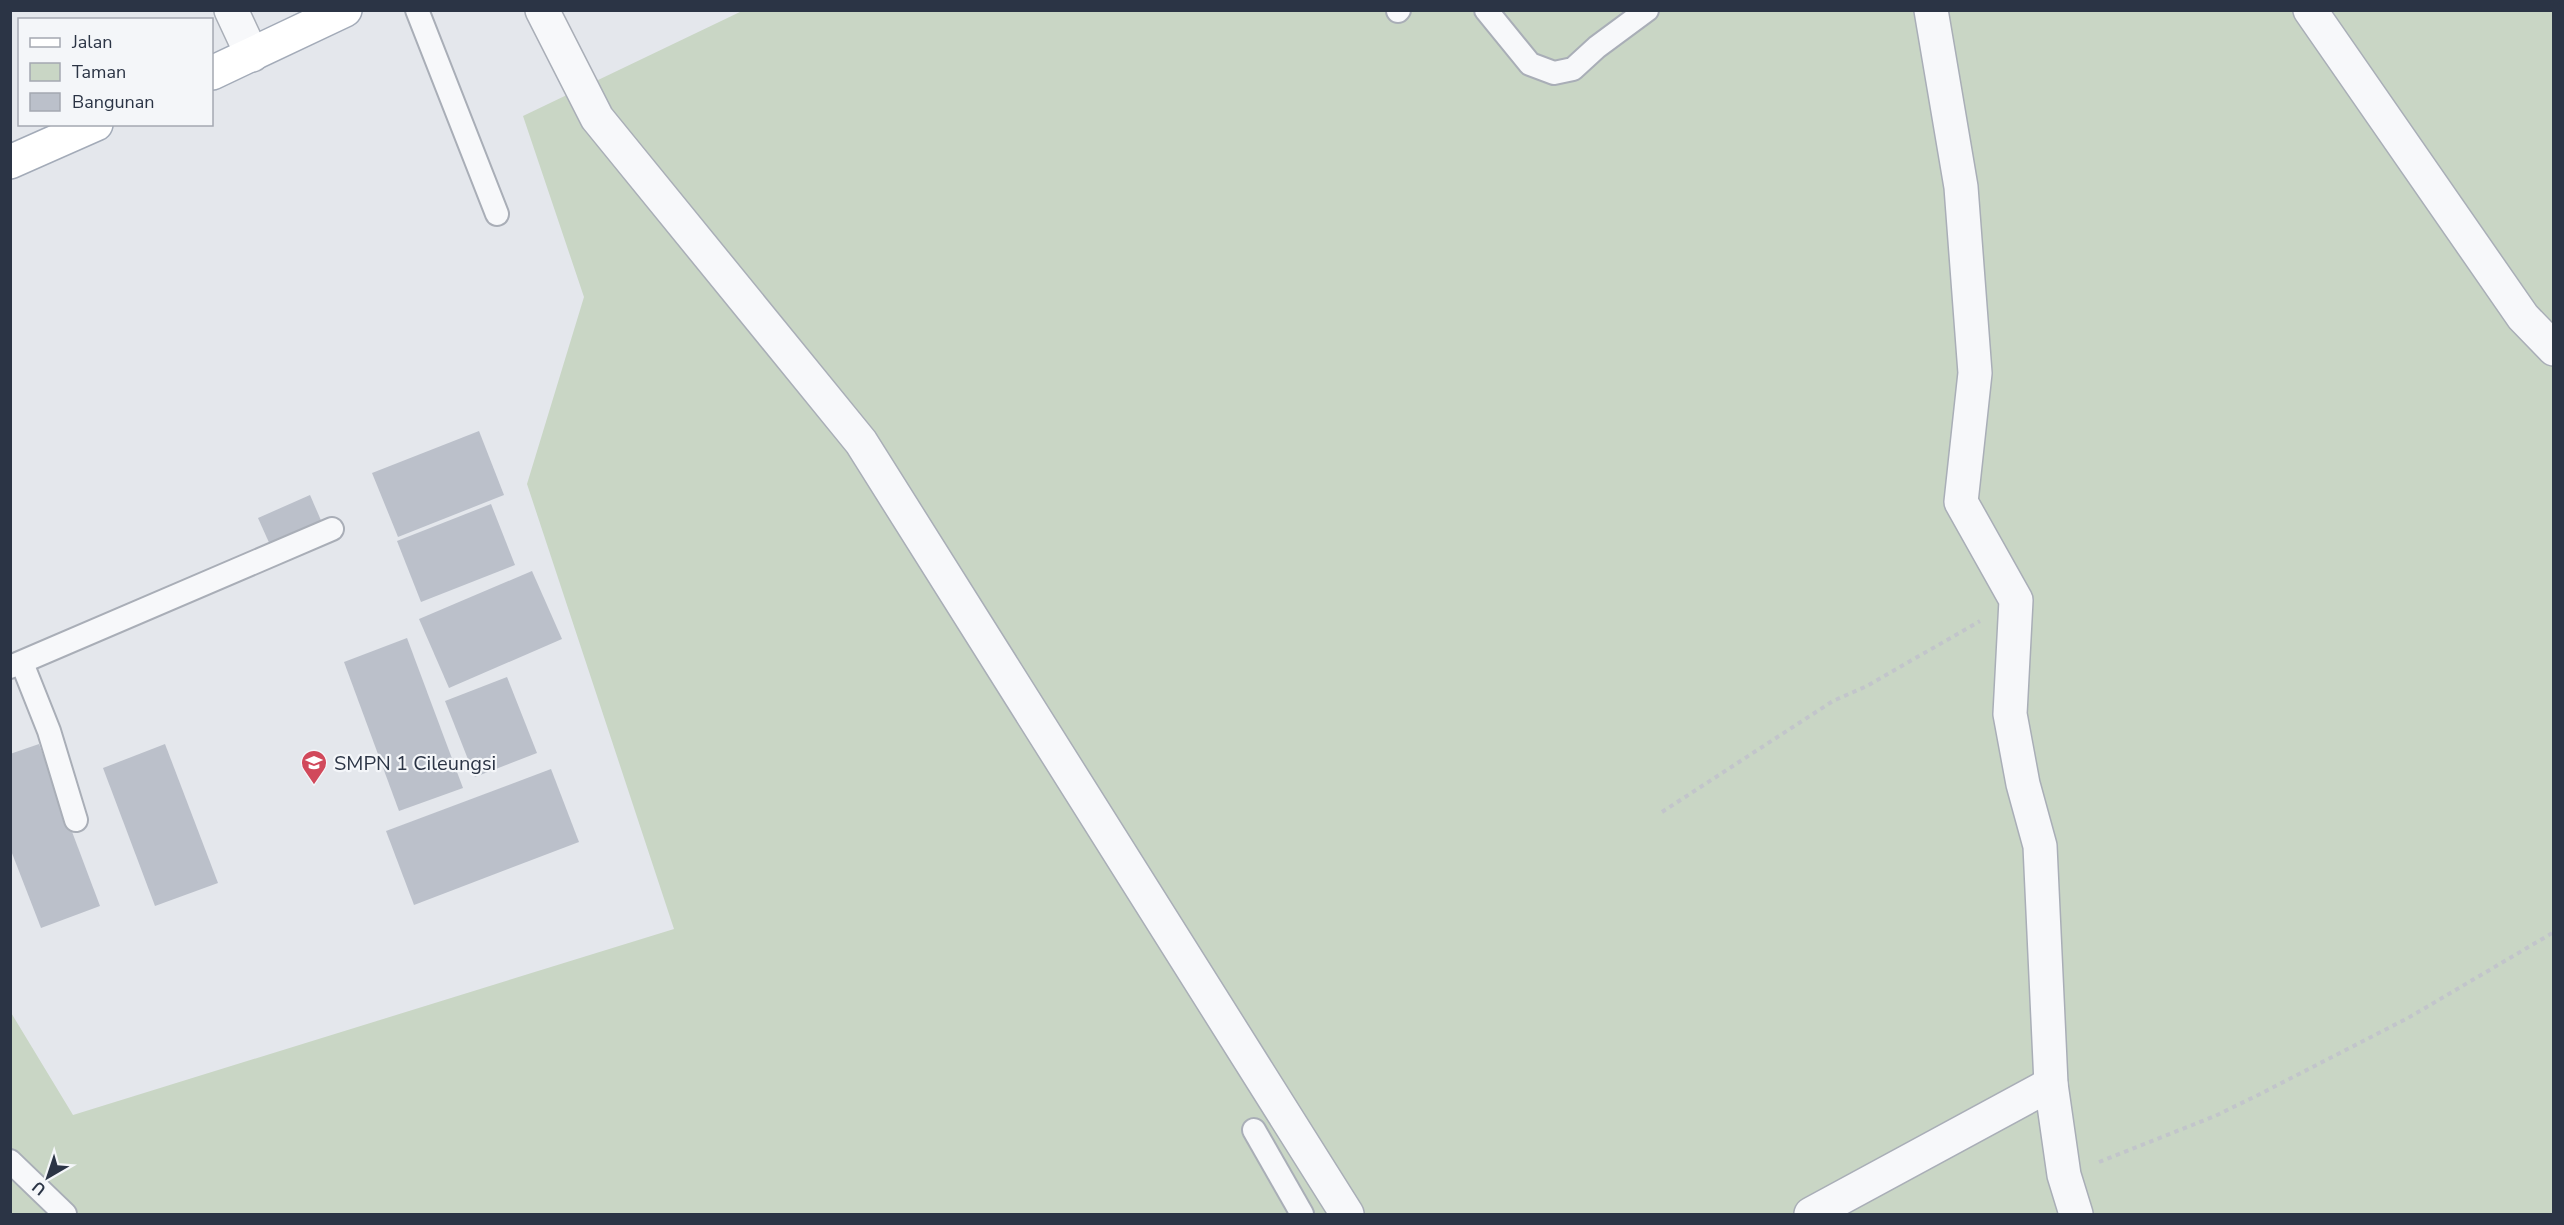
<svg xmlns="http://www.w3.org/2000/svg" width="2564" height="1225" font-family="'Nunito Sans',sans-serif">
  <rect width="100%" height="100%" fill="#e4e7ec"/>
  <path fill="#c9d6c5" d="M742,11H2553V1214H11L10,1011L73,1115L674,929L527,484L584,297L523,116Z"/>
  <g fill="#bbc0ca">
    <path d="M479,431L504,495L398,537L372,473Z"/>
    <path d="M310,495L323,525L271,547L258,518Z"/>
    <path d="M491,504L515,565L421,602L397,541Z"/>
    <path d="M532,571L562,639L449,688L419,619Z"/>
    <path d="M407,638L463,788L399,811L344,662Z"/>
    <path d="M507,677L537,753L475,777L445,701Z"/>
    <path d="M39,744L100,906L41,928L10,848V754Z"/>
    <path d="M165,744L218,883L155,906L103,768Z"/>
    <path d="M551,769L579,842L414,905L386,831Z"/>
  </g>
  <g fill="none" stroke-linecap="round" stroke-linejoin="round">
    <defs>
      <g id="service">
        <path d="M417,10L497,214"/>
        <path d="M1486,10L1530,64L1554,73L1573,69L1597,47L1647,10"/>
        <path d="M1398,11L1399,10"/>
        <path d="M22,663L49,731L76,820"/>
        <path d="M10,667L332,529"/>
        <path d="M1254,1130L1302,1214"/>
        <path d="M10,1161L65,1214"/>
      </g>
      <g id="minor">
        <path d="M231,10L252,55"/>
        <path d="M542,10L597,118L861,442L1347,1214"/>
        <path d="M1931,10L1961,187L1975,373L1961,502L2016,600L2010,714L2023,784L2040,846L2051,1084L2064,1175L2076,1214"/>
        <path d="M2310,10L2523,317L2554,349"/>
        <path d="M1811,1214L2051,1084"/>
      </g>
      <g id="primary">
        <path d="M212,73L345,10"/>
        <path d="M10,162L96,124"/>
      </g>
    </defs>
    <use href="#service" stroke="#a9aeb7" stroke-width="26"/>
    <use href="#minor" stroke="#a9aeb7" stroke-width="36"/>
    <use href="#primary" stroke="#a3abb8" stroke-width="36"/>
    <g stroke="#c2c5cb" stroke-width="4" stroke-dasharray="4.5 4.5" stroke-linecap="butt">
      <path d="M1662,812L1833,701L1867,686L1980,621"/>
      <path d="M2099,1162L2215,1116L2260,1094L2408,1018L2554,932"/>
    </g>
    <use href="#service" stroke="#f7f8fa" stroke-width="22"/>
    <use href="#minor" stroke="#f7f8fa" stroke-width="33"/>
    <use href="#primary" stroke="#fff" stroke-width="33"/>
  </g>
  <defs>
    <symbol id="school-pin" viewBox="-11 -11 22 30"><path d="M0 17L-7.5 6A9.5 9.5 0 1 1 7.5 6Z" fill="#d1495b" stroke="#f4f6f9"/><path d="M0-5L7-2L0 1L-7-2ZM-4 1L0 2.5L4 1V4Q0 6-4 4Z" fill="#fff"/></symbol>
  </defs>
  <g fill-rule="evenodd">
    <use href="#school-pin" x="299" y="748" width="30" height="40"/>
  </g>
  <g text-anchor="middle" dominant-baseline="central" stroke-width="4.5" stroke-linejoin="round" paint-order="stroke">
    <g font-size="20" fill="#2b3445" stroke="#f4f6f9" text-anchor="start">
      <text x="334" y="763">SMPN 1 Cileungsi</text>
    </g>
  </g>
  <rect width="2564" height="1225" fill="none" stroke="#2b3445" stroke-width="24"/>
  <rect x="18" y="18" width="195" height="108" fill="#f4f6f9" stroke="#a4a8b1" stroke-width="1.5"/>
  <rect x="30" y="38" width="30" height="9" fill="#ffffff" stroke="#a4a8b1" stroke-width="1.5"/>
  <text x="72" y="48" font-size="18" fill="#2b3445">Jalan</text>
  <rect x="30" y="63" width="30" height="18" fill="#c9d6c5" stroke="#a4a8b1" stroke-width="1.5"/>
  <text x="72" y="78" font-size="18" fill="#2b3445">Taman</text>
  <rect x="30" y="93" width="30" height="18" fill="#bbc0ca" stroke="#a4a8b1" stroke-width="1.5"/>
  <text x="72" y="108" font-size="18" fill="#2b3445">Bangunan</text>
  <g transform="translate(48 1177) rotate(219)" stroke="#f4f6f9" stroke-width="4.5" paint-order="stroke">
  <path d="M0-4.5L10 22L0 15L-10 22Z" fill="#2b3445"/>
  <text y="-9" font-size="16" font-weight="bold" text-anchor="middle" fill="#2b3445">U</text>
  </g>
</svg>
